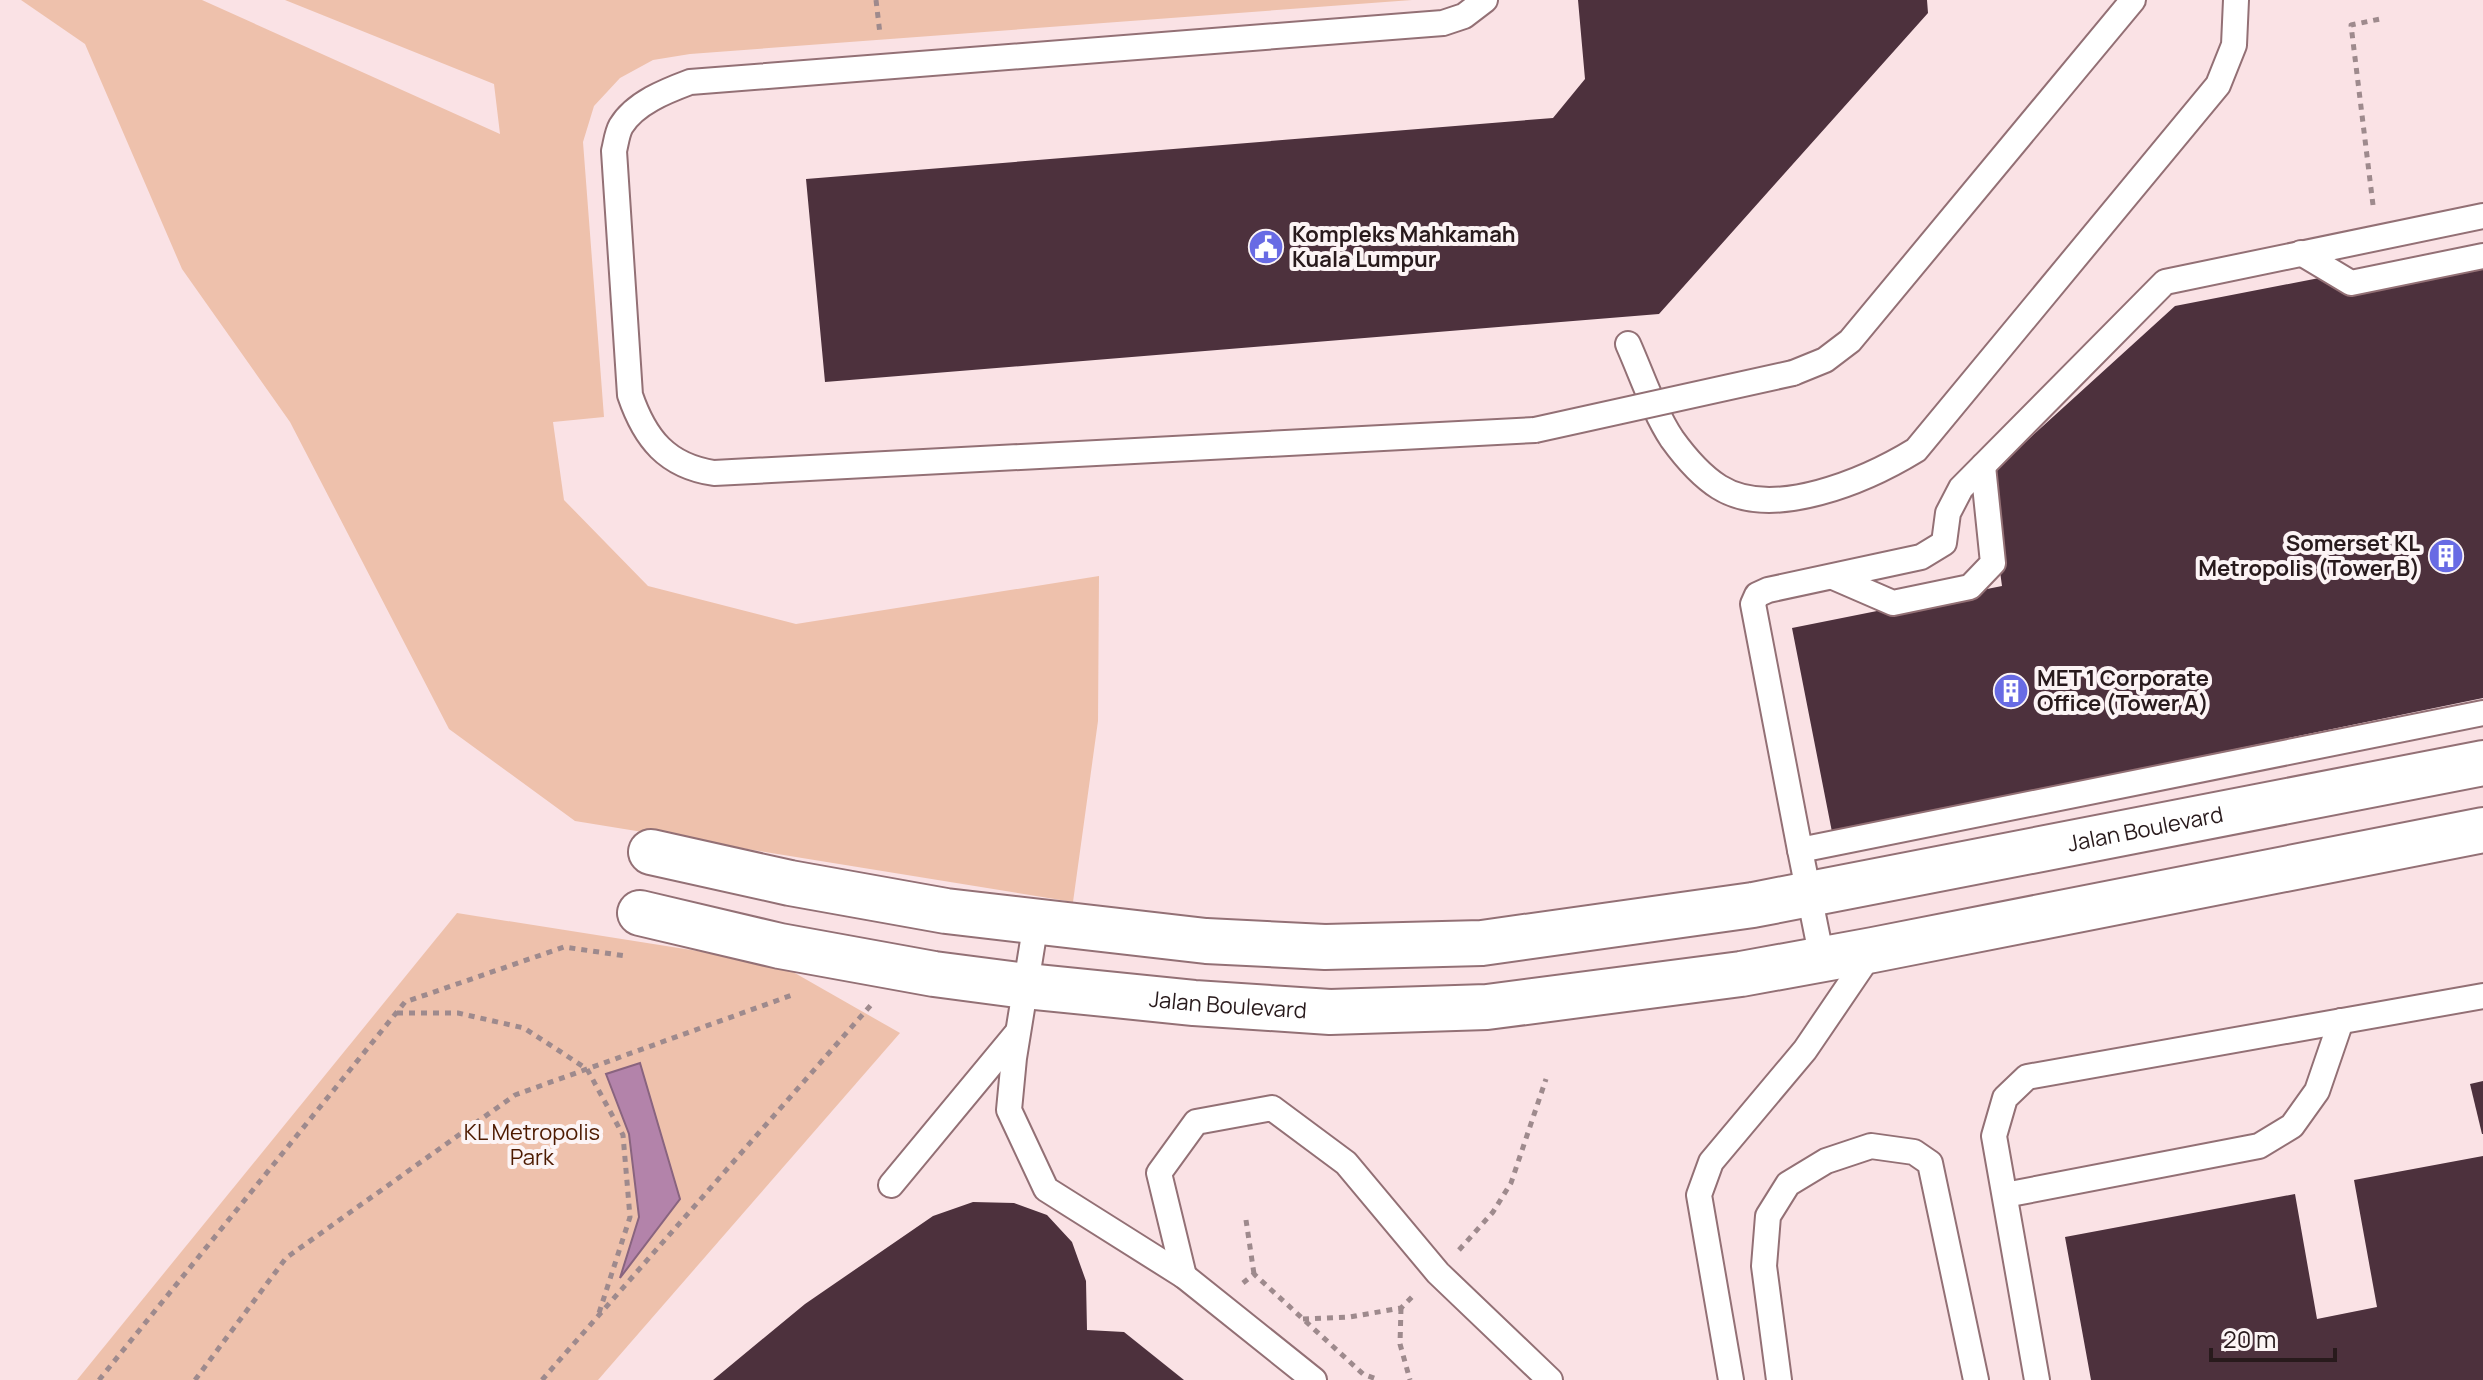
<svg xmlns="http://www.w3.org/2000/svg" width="2483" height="1380" font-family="Manrope,sans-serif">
  <rect width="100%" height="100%" fill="#fae2e5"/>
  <g fill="#eec1ac">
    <path d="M21,0H202L500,134L494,84L285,0H1412L690,54L653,60L620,78L594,106L583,142L604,417L553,422L564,500L648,586L796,624L1099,576L1098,721L1073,902L575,821L449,729L290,422L182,269L85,44Z"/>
    <path d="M457,913L779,964L900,1033L598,1380H77Z"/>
  </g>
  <path fill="#b383aa" stroke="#89647f" stroke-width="2" d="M640,1063L680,1199L620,1278L639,1217L629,1134L606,1074Z"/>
  <g fill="#4d313d">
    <path d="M1578,0H1927L1928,13L1659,314L825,382L806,179L1553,118L1585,79Z"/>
    <path d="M2483,246V698L1832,832L1792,628L2002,586L1987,477L2175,306Z"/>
    <path d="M2483,1081V1134H2482L2470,1084Z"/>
    <path d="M2483,1156V1380H2091L2065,1237L2295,1194L2317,1319L2377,1307L2354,1180Z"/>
    <path d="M973,1202L1014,1203L1047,1215L1072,1242L1086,1281L1087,1330L1124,1332L1184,1380H713L805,1304L933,1216Z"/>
  </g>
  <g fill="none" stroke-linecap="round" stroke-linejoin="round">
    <defs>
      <g id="service">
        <path d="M1485,0L1464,16L1443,23L690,82C666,91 635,103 621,126C617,133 616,143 614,151L630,395C645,439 667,466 714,473L1535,430"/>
        <path d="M2483,216L2165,282L1961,488L1948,513L1944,543L1921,557L1768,590L1757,595L1753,604L1800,850L2483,713"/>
        <path d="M2301,253L2351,283L2483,256"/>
        <path d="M1628,344C1641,373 1654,412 1672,439C1685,457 1700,475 1719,487C1773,521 1867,480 1916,450L2218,85L2234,45L2236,0"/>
        <path d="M1793,373L1825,360L1850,341L2133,0"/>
        <path d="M1833,577L1893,603L1970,587L1993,563L1983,466"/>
        <path d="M1800,850L1822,959"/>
        <path d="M1036,922L1014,1058L1009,1110L1046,1189L1184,1276L1314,1380"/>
        <path d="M891,1185L1017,1033"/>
        <path d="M2005,1195L2259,1146L2292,1126L2317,1091L2341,1021"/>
        <path d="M1184,1276L1159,1173L1196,1122L1272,1108L1346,1163L1438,1273L1550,1380"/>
        <path d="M1731,1380L1699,1195L1711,1162L1805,1050L1873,950"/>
        <path d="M1779,1380L1764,1266L1768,1216L1788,1184L1826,1161L1871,1146L1914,1152L1930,1163L1976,1380"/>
        <path d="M2037,1380L1994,1136L2005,1098L2027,1077L2483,996"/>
      </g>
      <g id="minor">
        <path id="s1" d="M651,852L790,883L946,911L1206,941L1325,947L1482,943L1753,905L2483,763"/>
        <path id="s2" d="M640,913L780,946L934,974L1026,986L1194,1003L1330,1012L1487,1007L1741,974L1873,950L2483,830"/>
      </g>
    </defs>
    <use href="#service" stroke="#937075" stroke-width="28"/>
    <use href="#minor" stroke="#937075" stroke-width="48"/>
    <g stroke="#9e8a8d" stroke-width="5" stroke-dasharray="6 6" stroke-linecap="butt">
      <path d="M876,0L880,34"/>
      <path d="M2373,205L2351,25L2380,19"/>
      <path d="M397,1013H458L524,1028L587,1069L623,1135L630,1217L599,1313"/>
      <path d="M1246,1220L1254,1274"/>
      <path d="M1459,1250L1493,1212L1511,1183L1546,1079"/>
      <path d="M1243,1283L1254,1274L1363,1374L1379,1380"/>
      <path d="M1401,1308L1400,1344L1410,1380"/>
      <path d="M1303,1319L1350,1317L1401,1308L1415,1294"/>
      <path d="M99,1380L405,1002L564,947L626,956"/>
      <path d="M195,1380L286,1258L515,1095L795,994"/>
      <path d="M542,1380L871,1005"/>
    </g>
    <use href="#service" stroke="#fff" stroke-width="24"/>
    <use href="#minor" stroke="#fff" stroke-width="44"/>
    <defs>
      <path id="service-bridge" d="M1535,430L1793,373"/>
    </defs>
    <use href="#service-bridge" stroke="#937075" stroke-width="28" stroke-linecap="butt"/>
    <use href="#service-bridge" stroke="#fff" stroke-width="24"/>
  </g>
  <defs>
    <symbol id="civic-disc" viewBox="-11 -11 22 22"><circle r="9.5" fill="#686be4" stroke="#fcf4f5"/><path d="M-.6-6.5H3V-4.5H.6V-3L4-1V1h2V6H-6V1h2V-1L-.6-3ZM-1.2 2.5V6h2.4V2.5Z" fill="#fff"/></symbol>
    <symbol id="building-disc" viewBox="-11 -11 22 22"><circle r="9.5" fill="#686be4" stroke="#fcf4f5"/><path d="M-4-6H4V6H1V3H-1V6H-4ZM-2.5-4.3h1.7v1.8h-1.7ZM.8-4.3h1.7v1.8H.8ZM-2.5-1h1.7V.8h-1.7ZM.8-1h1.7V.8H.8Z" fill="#fff"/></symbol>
  </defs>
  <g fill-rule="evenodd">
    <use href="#civic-disc" x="1246" y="227" width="40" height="40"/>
    <use href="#building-disc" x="2426" y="536" width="40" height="40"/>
    <use href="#building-disc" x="1991" y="671" width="40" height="40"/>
  </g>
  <g text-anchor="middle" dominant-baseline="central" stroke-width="8" stroke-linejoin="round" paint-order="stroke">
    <g font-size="22" font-weight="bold" fill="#281a1c" stroke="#fcf4f5" text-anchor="start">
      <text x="1292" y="234">Kompleks Mahkamah<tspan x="1292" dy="25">Kuala Lumpur</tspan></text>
      <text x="2420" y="543" text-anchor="end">Somerset KL<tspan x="2420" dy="25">Metropolis (Tower B)</tspan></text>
      <text x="2037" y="678">MET 1 Corporate<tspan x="2037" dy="25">Office (Tower A)</tspan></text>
    </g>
    <g font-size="22" fill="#281a1c" stroke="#fcf4f5">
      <text stroke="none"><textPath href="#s1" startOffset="1512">Jalan Boulevard</textPath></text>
      <text stroke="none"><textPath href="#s2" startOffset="596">Jalan Boulevard</textPath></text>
    </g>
    <g font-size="22" fill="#4d1a00" stroke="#fcf4f5">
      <text x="532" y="1132">KL Metropolis<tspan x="532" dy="25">Park</tspan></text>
    </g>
  </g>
  <path d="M2211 1348v12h124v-12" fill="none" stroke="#281a1c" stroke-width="4"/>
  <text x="2223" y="1348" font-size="24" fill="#281a1c" stroke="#fcf4f5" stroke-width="6" paint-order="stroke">20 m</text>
</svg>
